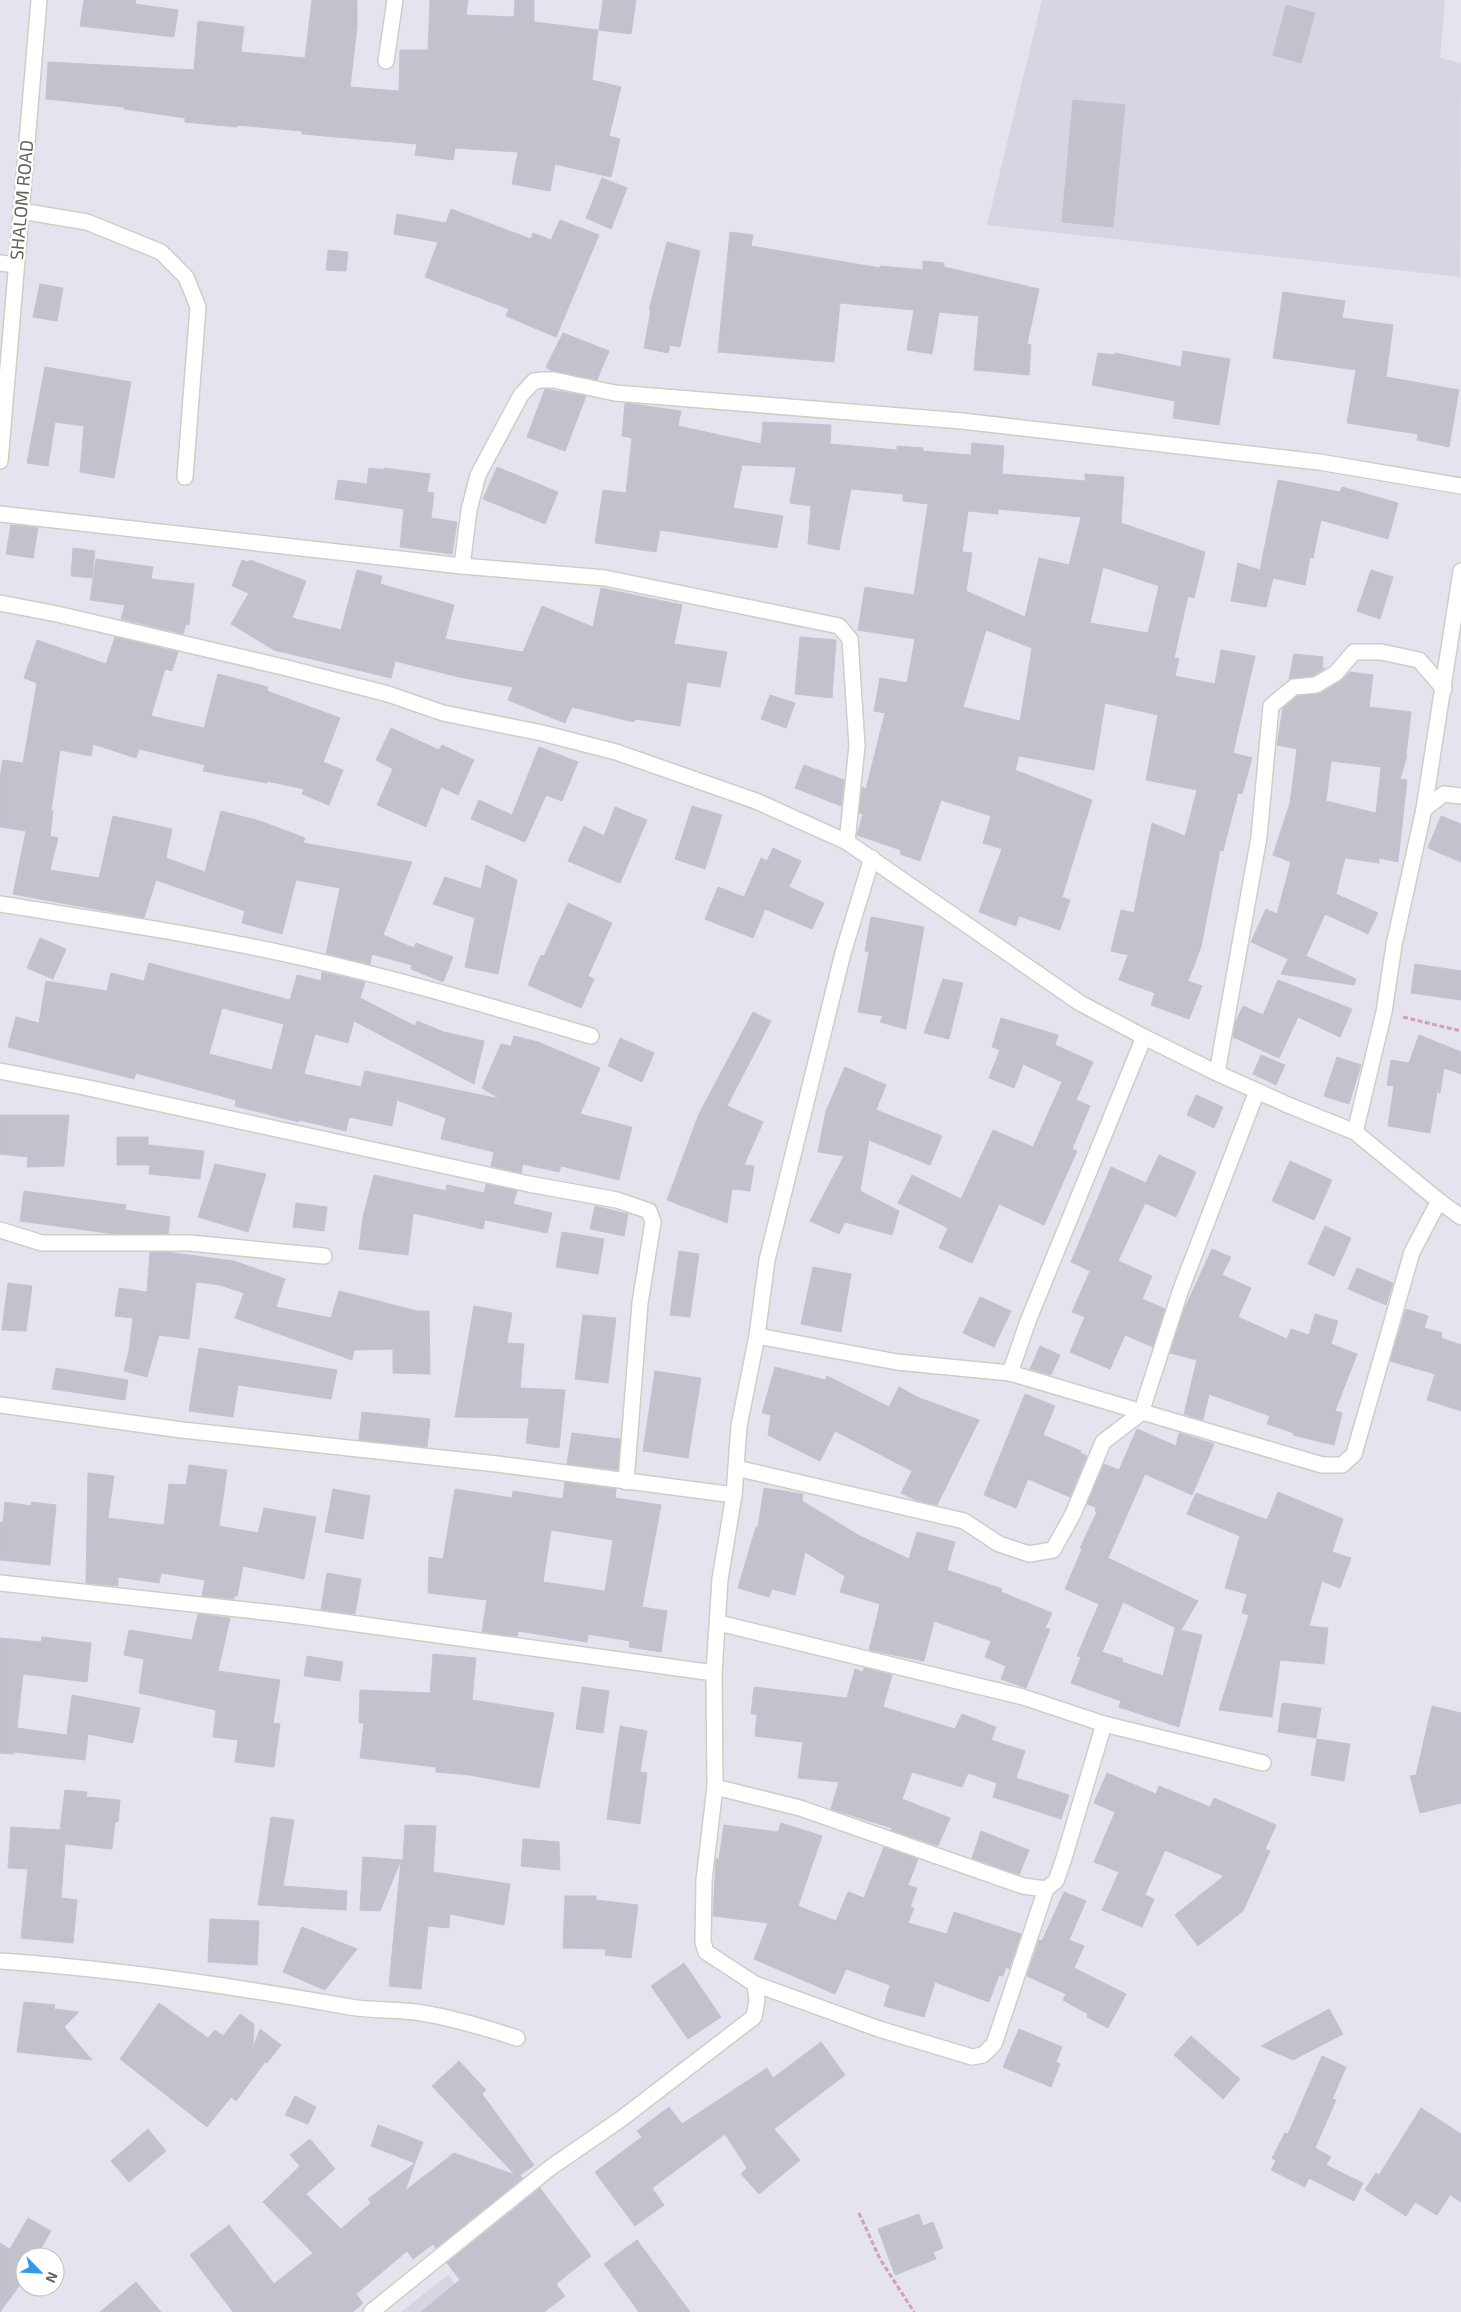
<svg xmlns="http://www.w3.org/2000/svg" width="1461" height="2312" font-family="'Exo 2',sans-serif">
  <rect width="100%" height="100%" fill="#e5e4ee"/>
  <g fill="#d6d5e1">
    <path d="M1042,0H1445L1440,58L1461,63L1460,277L987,225Z"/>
    <path d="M448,2275L477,2312H401Z"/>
  </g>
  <g fill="#c2c2cc" stroke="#c3c2d3" fill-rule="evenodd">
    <path d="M84,0H136L135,4L178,10L174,37L80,26Z"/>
    <path d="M312,0H357V27L350,87L399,91L400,50H428L430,0H468L466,15L514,17L515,0H534V22L598,30L592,80L621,87L609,136L620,139L611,177L555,164L550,191L512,184L518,152L455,148L453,160L415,155L417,144L302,134V131L237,125V127L185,122V118L124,109V107L46,99L48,62L194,70L198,21L244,27L241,52L305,58Z"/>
    <path d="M603,0H636L631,34L599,30Z"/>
    <path d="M1286,5L1315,13L1301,63L1273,55Z"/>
    <path d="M1073,100L1125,105L1113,227L1062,222Z"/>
    <path d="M602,178L627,188L611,229L586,218Z"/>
    <path d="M451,209L531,239L533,233L551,240L560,220L599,235L556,337L506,316L509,309L425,277L438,242L394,234L397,214L446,223Z"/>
    <path d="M730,232L753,235L751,246L880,268V266L923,270V261L944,263V267L1039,289L1027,344L1031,345L1029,375L974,370L979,316L939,312L932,354L907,350L914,310L840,303L834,362L718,352Z"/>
    <path d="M667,242L700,251L680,347L670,345L668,353L644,348L651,310H649Z"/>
    <path d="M328,250L348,252L346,271L326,270Z"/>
    <path d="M40,284L63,288L57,321L33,317Z"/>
    <path d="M1283,292L1345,301L1342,318L1393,325L1386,377L1459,390L1449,447L1417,440L1418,434L1347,423L1356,370L1273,358Z"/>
    <path d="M563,333L609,351L597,380L552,371L546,367Z"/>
    <path d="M1183,351L1230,359L1219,425L1173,418L1175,401L1092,385L1098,353L1114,355L1115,353L1181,367Z"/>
    <path d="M45,367L131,382L114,478L80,472L84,426L55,422L48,466L27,463Z"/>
    <path d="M545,389L586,396L565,451L527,437Z"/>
    <path d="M625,403L681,411L678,426L761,444L763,422L831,425L830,444L897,450V446L923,448V451L971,455L972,443L1004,446L1002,474L1085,481V474L1124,477L1121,523L1205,552L1194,598L1188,596L1174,658L1179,659L1175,676L1215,684L1221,650L1255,656L1233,753L1252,758L1242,794L1238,793L1223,851L1220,850L1201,947L1188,981L1202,986L1189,1019L1151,1005L1155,993L1119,980L1128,955L1111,951L1121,910L1134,913L1152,823L1185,836L1197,790L1146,780L1158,715L1105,703L1094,770L1019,756L1015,770L1092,800L1062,897L1070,900L1060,930L1019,916L1016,926L979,912L1002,849L983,843L991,816L941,800L920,861L900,854L901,850L857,835L863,814L859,813L862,787L866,789L885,713L874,711L880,678L907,683L915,639L858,630L865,587L914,595L928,504L903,501V494L851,489L839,550L808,544L811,506L790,503L796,467L742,465L733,508L783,516L777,548L660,530L656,552L595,543L603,490L626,493L632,438L622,436ZM998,509L1081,517L1069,565L1039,558L1025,617L966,591L972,553L962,552L968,511L998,514ZM1103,567L1159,586L1148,633L1090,623ZM986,630L1032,648L1020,721L963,707Z"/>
    <path d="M497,467L558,492L545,524L483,499Z"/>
    <path d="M369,468L384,470V468L430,474L427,492L434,493L431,518L457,522L452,554L400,547L404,509L335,499L338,480L367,484Z"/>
    <path d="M1278,480L1340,492L1342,487L1398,503L1388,539L1321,520L1313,558L1310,557L1305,585L1273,578L1266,607L1231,601L1238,563L1260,570Z"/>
    <path d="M11,525L38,528L33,558L6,554Z"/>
    <path d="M73,548L95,551L92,578L71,576Z"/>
    <path d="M96,559L153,567L151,579L194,584L189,625L186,624L183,634L121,619L125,605L90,600Z"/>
    <path d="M242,560L248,562L250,560L306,581L292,618L341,630L357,570L382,576L380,584L454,605L445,639L523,652L542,606L593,627L601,588L682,605L674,644L727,652L720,687L687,682L680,726L635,719L634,722L572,707L565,723L508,700L513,687L459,677L395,661L391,678L274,650L231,624L249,593L232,586Z"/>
    <path d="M1371,570L1393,577L1380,619L1357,611Z"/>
    <path d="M115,637L178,652L172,671L165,669L151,716L204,728L218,674L268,687L267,691L340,718L323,762L343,770L329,805L302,794L304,789L267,781V783L203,771L205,765L139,749L136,758L93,744L91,756L60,750L51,811H53L50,836L58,838L50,870L99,878L113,816L172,829L166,858L205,872L221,811L260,821L305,838L303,843L412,862L383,935L414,948L416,943L453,957L443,982L411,969L412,965L372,954L370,964L326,954L340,888L296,880L282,934L242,923L245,911L156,880L144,918L13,894L26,831L0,827V777L3,760L23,763L37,683L24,678L37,640L106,664Z"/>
    <path d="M800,637L836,640L832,698L795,694Z"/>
    <path d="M1294,654L1323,657L1322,668H1325L1313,676L1289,679Z"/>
    <path d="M1350,672L1373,675L1369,707L1411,712L1406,755L1407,756L1400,779L1407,780L1398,862L1379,858V863L1345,858L1336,894L1378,913L1368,934L1325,914L1306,956L1356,979L1354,985L1281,974L1288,959L1251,942L1266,909L1277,914L1291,862L1273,855L1290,803L1297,749L1277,745L1283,708L1298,696L1321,693L1341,681ZM1331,761L1381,767L1376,813L1326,801Z"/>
    <path d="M770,695L795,703L786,728L761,719Z"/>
    <path d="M391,728L439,750L442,745L474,760L458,795L441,787L426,827L377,805L393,769L376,760Z"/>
    <path d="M539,747L578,762L562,801L546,795L525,842L471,819L479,800L512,815Z"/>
    <path d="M804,765L844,780L841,806L795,788Z"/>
    <path d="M692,806L722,815L705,869L675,859Z"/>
    <path d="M615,807L647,820L620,883L568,861L584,826L604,836Z"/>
    <path d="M1441,816L1461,824V862L1428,848Z"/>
    <path d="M773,848L801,861L789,887L824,903L812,929L765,909L753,938L705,919L718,887L744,897L761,858L767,861Z"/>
    <path d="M486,865L517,880L498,974L465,967L475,918L433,904L445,877L481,889Z"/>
    <path d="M568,903L612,923L588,976L594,979L581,1008L528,985L541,955L544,956Z"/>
    <path d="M871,917L924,927L906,1029L880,1022L883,1016L858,1012L869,952L865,951Z"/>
    <path d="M40,938L66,949L53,979L27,968Z"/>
    <path d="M149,963L290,1000L297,975L321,981L322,972L330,974L365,982L360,998L415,1026L417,1021L444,1032L484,1041L474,1084L354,1021L348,1043L315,1034L304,1074L361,1087L365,1071L500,1099L482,1088L501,1044L511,1046L514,1036L538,1042L600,1068L580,1114L632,1127L619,1180L561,1166L559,1172L523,1164L521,1173L491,1166L494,1152L441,1139L446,1118L397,1100L392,1126L349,1117L346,1131L299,1120V1122L235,1106L236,1100L136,1073L134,1079L8,1047L16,1017L39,1023L46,981L107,991L111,973L144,981ZM222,1008L284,1024L272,1070L209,1054Z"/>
    <path d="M1415,964L1461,971V1000L1411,993Z"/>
    <path d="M943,979L963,983L949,1039L924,1033Z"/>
    <path d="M1278,980L1352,1009L1340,1037L1298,1017L1279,1058L1233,1037L1235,1023L1243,1006L1263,1015Z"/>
    <path d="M753,1012L771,1021L727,1106L763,1122L744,1165L754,1166L750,1191L732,1189L727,1223L667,1200L699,1114Z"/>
    <path d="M1001,1018L1058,1035L1055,1045L1093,1062L1076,1100L1090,1106L1072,1149L1077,1151L1044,1225L999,1204L972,1263L939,1248L948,1228L898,1203L912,1175L961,1199L993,1130L1033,1147L1062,1082L1023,1064L1014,1088L989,1078L1000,1050L992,1047Z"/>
    <path d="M1419,1035L1461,1052V1074L1444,1068L1440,1093L1437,1092L1430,1133L1388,1126L1394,1086L1387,1085L1391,1060L1409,1063Z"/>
    <path d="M620,1038L654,1053L642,1082L608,1066Z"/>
    <path d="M1261,1055L1285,1065L1276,1085L1253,1074Z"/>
    <path d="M1337,1057L1361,1065L1349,1104L1324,1096Z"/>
    <path d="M845,1067L886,1085L876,1110L942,1136L930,1165L869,1140L860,1191L899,1211L892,1235L845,1222L839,1234L810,1221L844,1156L818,1152L826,1111Z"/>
    <path d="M1196,1095L1223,1107L1214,1128L1187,1115Z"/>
    <path d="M0,1115H69L64,1166L27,1167L28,1157L0,1154Z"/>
    <path d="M117,1137H148V1145L204,1151L200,1179L149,1174L150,1165H117Z"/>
    <path d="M1159,1155L1196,1172L1176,1217L1145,1203L1118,1261L1152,1276L1142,1299L1165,1309L1153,1347L1125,1335L1110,1369L1070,1352L1085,1317L1072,1312L1090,1271L1071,1262L1111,1167L1146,1183Z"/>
    <path d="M1290,1161L1332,1180L1314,1220L1272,1201Z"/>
    <path d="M215,1164L266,1174L248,1232L198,1217Z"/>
    <path d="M374,1175L446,1191L447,1185L484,1193L486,1184L517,1191L513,1204L552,1213L547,1233L485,1220L483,1229L413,1213L408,1255L359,1249L363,1217Z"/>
    <path d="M24,1191L126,1205L125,1210L170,1217L168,1234H115L20,1221Z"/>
    <path d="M296,1203L327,1207L324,1231L293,1227Z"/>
    <path d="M595,1206L628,1214L624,1236L590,1229Z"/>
    <path d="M1325,1226L1351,1238L1334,1276L1308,1264Z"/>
    <path d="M562,1232L604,1239L598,1274L556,1267Z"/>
    <path d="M1212,1249L1231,1257L1222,1275L1251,1288L1238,1317L1287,1339L1291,1329L1309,1335L1315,1314L1338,1321L1331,1344L1357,1354L1335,1411L1342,1413L1334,1445L1293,1435L1294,1433L1267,1424L1270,1416L1209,1394L1203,1420L1184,1414L1197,1360L1170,1353L1183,1312Z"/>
    <path d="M679,1251L699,1254L690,1317L670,1315Z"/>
    <path d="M150,1252H166L234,1261L285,1279L276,1307L331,1318L339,1291L417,1311H429L430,1374L393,1373V1349L354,1350L352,1360L235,1318L244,1293L220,1285L196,1282L189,1339L159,1335L147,1377L124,1371L129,1351L133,1318L115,1316L119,1288L147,1292Z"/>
    <path d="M813,1267L851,1274L841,1332L801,1324Z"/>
    <path d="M1357,1268L1393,1283L1386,1305L1348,1289Z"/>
    <path d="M8,1283L32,1286L26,1331L2,1330Z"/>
    <path d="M980,1297L1011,1311L994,1347L963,1333Z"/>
    <path d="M474,1306L512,1313L507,1343L524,1344L520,1388L565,1390L559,1448L526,1443L529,1418L455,1417Z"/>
    <path d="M1406,1309L1428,1316L1424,1328L1442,1333L1441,1338L1461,1345V1411L1427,1400L1435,1374L1390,1361Z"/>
    <path d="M583,1315L616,1318L608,1383L575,1379Z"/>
    <path d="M1040,1346L1060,1355L1051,1375L1030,1369Z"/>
    <path d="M199,1348L337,1370L331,1399L238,1385L233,1417L189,1411Z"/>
    <path d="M775,1367L825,1380L827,1376L889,1407L899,1387L917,1397L979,1420L937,1505L916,1500L901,1493L912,1471L835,1431L820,1461L768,1435L771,1415L762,1413Z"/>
    <path d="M56,1368L128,1380L125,1400L52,1389Z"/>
    <path d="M655,1371L701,1378L688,1458L643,1451Z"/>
    <path d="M1025,1394L1055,1406L1043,1435L1081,1451L1080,1453L1087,1456L1070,1497L1028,1479L1016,1508L984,1495Z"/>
    <path d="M362,1412L430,1419L427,1447L359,1440Z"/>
    <path d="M1137,1429L1176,1446L1179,1433L1214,1444L1192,1495L1145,1474L1108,1558L1198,1601L1181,1630L1202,1635L1179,1727L1119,1707L1121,1701L1071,1683L1081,1657L1077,1656L1099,1604L1065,1589L1082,1549L1080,1548L1097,1512L1095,1511L1096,1507L1087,1504L1104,1464L1119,1470ZM1123,1602L1180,1630L1175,1628L1163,1676L1122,1662L1123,1659L1102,1652Z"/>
    <path d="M572,1433L620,1439L618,1470L567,1464Z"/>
    <path d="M189,1465L227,1470L219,1526L258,1533L264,1508L316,1517L304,1579L243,1566L237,1596H234V1599L202,1596L205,1580L161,1573L159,1583L118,1577V1586L86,1583L88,1473L114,1476L108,1518L164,1525L169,1484L186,1485Z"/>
    <path d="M565,1482L616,1489L615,1498L661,1505L642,1607L667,1611L661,1652L629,1647L630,1641L588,1634L587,1642L518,1631L517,1637L482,1632L487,1600L428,1593L429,1557L443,1559L455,1489L512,1498L513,1491L563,1499ZM551,1530L613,1540L605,1591L543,1582Z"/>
    <path d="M764,1488L803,1494L802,1501L860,1536L909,1559L917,1532L955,1542L947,1570L1002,1589L1001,1592L1052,1613L1045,1628L1050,1629L1026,1688L1001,1679L1006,1666L985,1657L991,1641L934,1621L924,1661L869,1650L880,1604L840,1592L845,1576L805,1552L795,1595L772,1589L769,1597L738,1588L756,1527H758Z"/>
    <path d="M333,1489L370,1496L363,1539L325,1532Z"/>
    <path d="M1278,1492L1343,1519L1332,1552L1351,1558L1340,1588L1322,1581L1309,1626L1328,1628L1324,1664L1280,1660L1272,1717L1219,1710L1249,1615L1242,1613L1247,1594L1225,1588L1240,1536L1187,1514L1196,1493L1267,1520Z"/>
    <path d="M5,1502L31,1506L32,1502L56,1505L50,1565L0,1560V1522L3,1523Z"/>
    <path d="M327,1573L361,1579L355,1614L321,1610Z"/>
    <path d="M198,1614L230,1618L218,1671L280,1680L273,1723L280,1724L274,1767L235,1762L238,1740L213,1737L216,1710L139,1693L144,1659L124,1655L129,1630L192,1640Z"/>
    <path d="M42,1637L91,1643L87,1682L23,1674L17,1728L67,1735L72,1695L140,1708L133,1743L88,1734L85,1760L14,1752V1754L0,1753V1638L41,1642Z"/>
    <path d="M433,1654L476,1658L472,1700L554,1713L539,1788L470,1775L436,1772V1767L360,1758L364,1723H359L360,1690L430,1693Z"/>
    <path d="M307,1656L343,1662L340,1681L304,1676Z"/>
    <path d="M864,1668L892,1675L883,1707L955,1729L962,1714L996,1727L991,1740L1025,1751L1016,1778L1069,1795L1061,1819L993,1797L997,1783L968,1773L962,1787L912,1772L902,1799L950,1818L938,1846L891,1830L892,1828L831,1809L839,1782L798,1778L803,1742L755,1736L757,1714H751L754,1687L847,1698L855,1669L863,1672Z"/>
    <path d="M582,1687L609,1691L603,1733L576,1729Z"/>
    <path d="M1282,1703L1321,1708L1316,1738L1278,1732Z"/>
    <path d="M1432,1706L1461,1713V1803L1420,1813L1410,1776L1416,1775Z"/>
    <path d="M620,1726L647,1731L640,1772L647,1773L640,1824L607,1819Z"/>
    <path d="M1317,1739L1350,1744L1344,1781L1311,1775Z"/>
    <path d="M1107,1773L1156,1794L1159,1786L1210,1807L1214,1798L1276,1825L1265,1849L1270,1851L1243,1911L1198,1946L1175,1915L1224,1876L1165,1850L1145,1895L1154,1899L1142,1927L1102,1910L1119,1872L1094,1862L1115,1812L1094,1803Z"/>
    <path d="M65,1790L87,1792L86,1797L120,1800L118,1822H115L112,1849L65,1844L61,1898L77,1900L73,1943L21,1938L28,1869L8,1868L11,1827L60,1830Z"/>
    <path d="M271,1817L294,1820L283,1886L347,1891L346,1910L258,1905Z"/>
    <path d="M781,1823L822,1836L798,1906L836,1921L848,1892L864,1898L884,1847L918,1859L908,1885L917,1888L910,1907L914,1908L908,1923L947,1934L954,1912L1021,1934L1009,1969L1006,1967L1003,1976L999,1975L989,2002L935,1982L924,2017L884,2006L890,1985L846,1969L835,1994L754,1959L768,1923L713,1916L716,1859H719L724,1825L778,1832Z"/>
    <path d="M405,1825L436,1826L433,1872L510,1884L504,1925L450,1914L449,1928L428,1926L421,1989L389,1986L401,1860L380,1911L360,1910L363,1857L403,1860Z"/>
    <path d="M981,1831L1029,1850L1019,1875L972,1858Z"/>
    <path d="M523,1839L559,1842L560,1870L521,1866Z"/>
    <path d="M1064,1892L1086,1901L1069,1940L1084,1946L1074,1968L1126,1994L1108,2028L1087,2017L1088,2014L1063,2000L1066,1994L1027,1976L1039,1940L1042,1941Z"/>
    <path d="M565,1896H596V1900L638,1905L631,1958L605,1955L606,1949L563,1948Z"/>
    <path d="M210,1919L259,1921L257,1965L208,1962Z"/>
    <path d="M302,1927L357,1949L325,1990L283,1972Z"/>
    <path d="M684,1963L721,2017L688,2039L651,1986Z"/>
    <path d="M24,2002L55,2005L54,2009L79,2012L64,2027L92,2060L17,2052Z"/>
    <path d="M159,2003L208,2038L215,2030L223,2036L240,2014L254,2024L253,2048L260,2029L281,2045L267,2063L265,2062L236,2101L231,2097L207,2127L120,2059Z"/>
    <path d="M1329,2009L1343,2034L1293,2060L1261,2046Z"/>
    <path d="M1019,2029L1062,2047L1056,2062L1060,2064L1051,2087L1003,2067Z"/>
    <path d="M1191,2036L1240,2079L1223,2099L1174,2055Z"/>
    <path d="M821,2042L845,2075L774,2129L800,2160L759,2194L741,2174L747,2168L725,2134L652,2188L664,2205L635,2226L595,2172L642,2137L637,2131L669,2107L682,2124L767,2068L773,2078Z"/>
    <path d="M1322,2056L1346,2067L1332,2099L1336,2100L1315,2148L1331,2157L1326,2165L1363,2183L1354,2201L1309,2178L1305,2187L1271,2170L1276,2161L1272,2158L1285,2133L1288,2134Z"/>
    <path d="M459,2061L486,2090L482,2094L534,2165L519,2176L523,2178L436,2248L433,2244L413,2259L407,2251L356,2294L363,2303L353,2312H233L190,2255L229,2225L274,2284L313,2253L263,2202L300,2166L290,2155L310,2139L335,2169L306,2194L341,2229L371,2203L368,2199L415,2163L405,2191L454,2153L515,2175L432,2086Z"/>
    <path d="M295,2096L316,2107L308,2124L285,2115Z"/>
    <path d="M1421,2108L1461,2134V2202L1450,2195L1437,2215L1415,2202L1406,2216L1365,2190L1376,2173L1379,2175Z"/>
    <path d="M378,2125L423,2142L415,2163L371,2146Z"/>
    <path d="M148,2129L166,2151L129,2182L111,2161Z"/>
    <path d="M540,2188L591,2256L556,2284L565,2296L544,2312H421L460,2280L447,2263Z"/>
    <path d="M919,2214L923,2226L933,2222L943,2248L933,2252L936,2259L895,2275L878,2229Z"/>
    <path d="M28,2218L51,2231L36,2257H25V2278L0,2312V2243L10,2249Z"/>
    <path d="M637,2240L690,2312H639L604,2264Z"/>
    <path d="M136,2282L161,2312H100Z"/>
  </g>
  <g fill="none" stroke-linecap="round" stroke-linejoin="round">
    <defs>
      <g id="minor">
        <path d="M386,61L395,0"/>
        <path d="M21,211L87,222L161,252L186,277L198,307L185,477"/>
        <path d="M0,263L16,265"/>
        <path d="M0,461L39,0"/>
        <path d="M0,514L462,566L605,578L839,626L850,639L857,746L847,842"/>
        <path d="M462,566L469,510L478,475L521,395L534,381L542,380H554L615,393L962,421L1319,462L1461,486"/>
        <path d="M0,603L57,614L283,667L388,694L443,713L542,733L616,752L756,801L847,842L1080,1003L1144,1037L1217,1073L1288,1105L1355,1132L1439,1201L1461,1217"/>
        <path d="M1424,809L1444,794L1461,796"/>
        <path d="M0,904C98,920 197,934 295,956C395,978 493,1007 591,1036"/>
        <path d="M0,1071L84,1087L529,1184L617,1200L649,1211L653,1222L640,1303L626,1482"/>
        <path d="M1217,1073L1259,837L1271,706L1294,687L1316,685L1336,673L1354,652H1381L1419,660L1444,689"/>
        <path d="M1355,1132L1384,1012L1394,945L1424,809L1461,571"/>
        <path d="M0,1230L42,1243H190L324,1256"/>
        <path d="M757,1336L897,1362L1010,1373L1322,1465H1342L1354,1454L1412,1252L1439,1201"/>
        <path d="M1010,1373L1028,1321L1144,1037"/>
        <path d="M0,1405L182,1430L497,1464L734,1495"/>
        <path d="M736,1468L964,1521L999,1544L1029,1554L1053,1550L1073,1514L1103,1442L1141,1413L1180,1292L1257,1091"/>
        <path d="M0,1583L292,1615L714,1673"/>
        <path d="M719,1623L1023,1697L1104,1724L1263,1763"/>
        <path d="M715,1787L800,1808L1023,1886L1046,1889L1056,1881L1064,1858L1104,1724"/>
        <path d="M0,1961C117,1969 234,1986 350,2007C373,2011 398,2009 422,2013C454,2018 486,2028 517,2038"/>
        <path d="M755,1984L879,2029L972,2057L983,2055L994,2044L1046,1889"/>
        <path d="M371,2312L550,2168L621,2119L754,2017L757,2000L755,1984L706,1952L703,1942L704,1880L715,1787L714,1673L720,1579L734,1495L739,1426L757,1336L767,1260L843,953L872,858"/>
      </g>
    </defs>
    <use href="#minor" stroke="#cecec7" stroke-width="18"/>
    <g stroke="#d3a0b4" stroke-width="3" stroke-dasharray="5 2.5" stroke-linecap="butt">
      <path d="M1403,1017L1461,1031"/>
      <path d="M859,2213L880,2259L914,2312"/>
    </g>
    <use href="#minor" stroke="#fff" stroke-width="15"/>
  </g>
  <g text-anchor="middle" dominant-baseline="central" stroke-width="4.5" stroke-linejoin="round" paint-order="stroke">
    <g font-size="18" fill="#64645c" stroke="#fff">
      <text transform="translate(21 200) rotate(-85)">SHALOM ROAD</text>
    </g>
  </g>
  <g transform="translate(40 2272) rotate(114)"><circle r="24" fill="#ffffff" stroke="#c1c1be"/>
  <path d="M0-4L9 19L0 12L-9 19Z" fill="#2f9be9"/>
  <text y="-8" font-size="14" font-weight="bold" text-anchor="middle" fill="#64645c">N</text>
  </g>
</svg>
